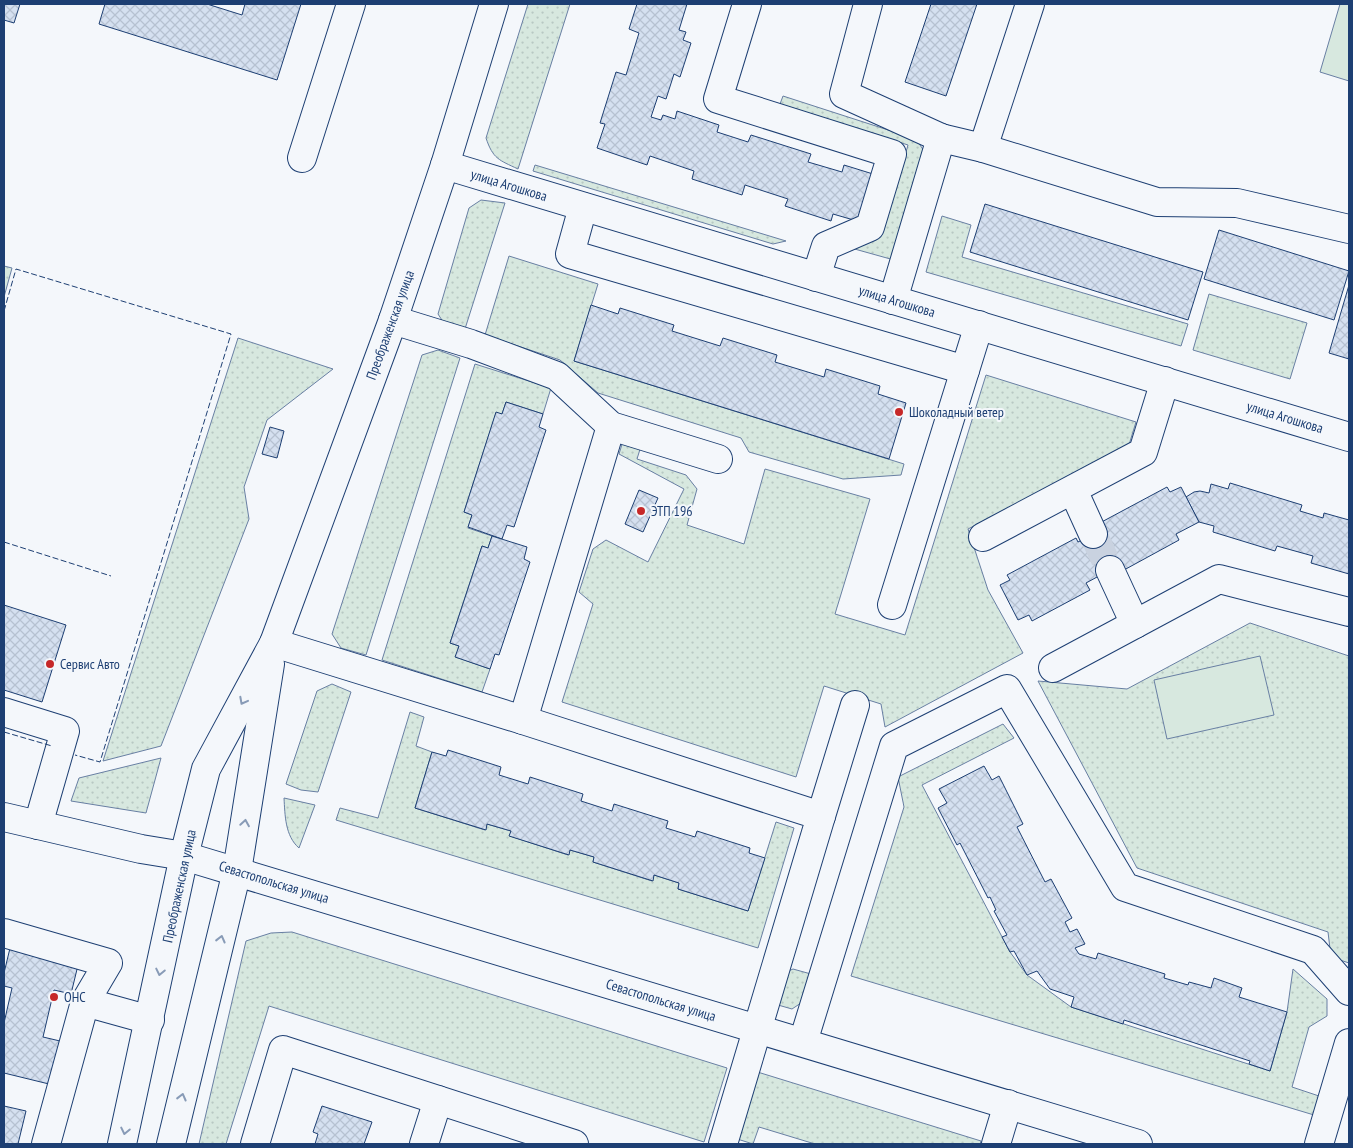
<svg xmlns="http://www.w3.org/2000/svg" width="1353" height="1148" font-family="'PT Sans Narrow',sans-serif">
  <defs>
    <pattern id="grass-dots" width="8" height="8" patternUnits="userSpaceOnUse" patternTransform="scale(1.25)"><rect width="8" height="8" fill="#d7e8df"/><path d="M2 2h.1M6 6h.1" fill="none" stroke="#b8c8c3" stroke-width="1.8" stroke-linecap="round"/></pattern>
    <pattern id="building-cross-hatch" width="8" height="8" patternUnits="userSpaceOnUse" patternTransform="scale(1.25)"><rect width="8" height="8" fill="#d5e0f0"/><path d="M0 0l8 8M0 8l8-8" fill="none" stroke="#b6c1d1"/></pattern>
  </defs>
  <rect width="100%" height="100%" fill="#f4f7fb"/>
  <g fill="url(#grass-dots)" stroke="#687fa3">
    <path d="M528,4H570L518,169C499,160 493,159 486,138Z"/>
    <path d="M783,96L916,139L926,154L894,260L851,248L853,244L883,232L908,145L780,104Z"/>
    <path d="M535,165L786,241L773,244L533,171Z"/>
    <path d="M481,200L505,203L464,332L447,328L438,314L469,208Z"/>
    <path d="M942,216L971,225L962,257L1188,324L1181,346L926,272Z"/>
    <path d="M509,256L598,284L574,361L904,464L901,475L843,479L749,452L741,438L598,393L560,360L485,335Z"/>
    <path d="M4,266L12,268L4,297Z"/>
    <path d="M1209,294L1307,323L1290,379L1193,350Z"/>
    <path d="M238,338L333,369L267,420L244,487L249,519L161,746L103,761Z"/>
    <path d="M438,350L460,358L366,655L341,648L332,634L422,355Z"/>
    <path d="M475,364L551,388L543,414L506,402L502,414L496,413L464,512L472,515L468,528L492,536L488,548L482,546L450,643L459,646L456,657L490,669L482,692L382,660Z"/>
    <path d="M986,375L1136,422L1128,448L968,529L988,590L1023,653L885,727L881,704L824,686L796,777L562,702L593,604L579,592L593,549L606,540L648,562L684,489L619,454L623,441L641,446L637,459L686,475L697,489L687,525L744,544L765,469L870,499L835,614L905,635Z"/>
    <path d="M1250,623L1349,656V963L1331,957L1328,932L1137,868L1038,681L1127,689Z"/>
    <path d="M332,684L351,692L318,792L301,790L286,784L317,691Z"/>
    <path d="M410,712L424,717L416,746L432,752L415,808L485,830L487,824L511,831L510,836L568,855L570,850L594,857L593,862L652,881L654,875L679,883L678,889L748,911L776,822L794,828L758,948L336,820L340,808L378,818Z"/>
    <path d="M1003,724L1014,738L922,785L1010,952L1027,975L1071,1007L1270,1071L1287,1012L1293,969L1327,999V1016L1309,1027L1292,1087L1319,1096L1314,1115L851,976L904,807L898,777Z"/>
    <path d="M161,758L146,813L71,801L79,778Z"/>
    <path d="M284,798L315,805L299,848C285,836 285,815 284,798Z"/>
    <path d="M292,932L727,1068L704,1142L269,1006L226,1144H199L246,941L271,933Z"/>
    <path d="M793,969L811,974L801,1003L792,1009L778,1005L782,974Z"/>
    <path d="M751,1070L981,1141L980,1144H815L759,1127L753,1144L731,1137Z"/>
  </g>
  <g fill="#d7e8df" stroke="#687fa3">
    <path d="M1340,4H1349V81L1320,72Z"/>
    <path d="M1260,656L1274,715L1167,739L1154,680Z"/>
  </g>
  <g fill="url(#building-cross-hatch)" stroke="#1d3f73">
    <path d="M4,4H20L14,23L4,20Z"/>
    <path d="M105,4H207L242,15L245,4H301L277,80L99,24Z"/>
    <path d="M637,4H687L679,30L686,32L683,40L691,43L680,77L674,74L666,99L658,96L651,117L661,120L663,115L675,119L677,111L719,125L717,132L748,142L751,135L811,154L808,162L842,172L844,165L873,174L857,221L833,214L831,221L785,206L788,199L745,185L742,195L692,179L694,171L650,156L647,165L597,148L605,124L600,123L616,72L626,75L639,33L629,29Z"/>
    <path d="M931,4H977L946,96L905,82Z"/>
    <path d="M985,204L1203,272L1188,320L970,252Z"/>
    <path d="M1219,230L1349,271L1334,320L1204,279Z"/>
    <path d="M1349,285V359L1329,353Z"/>
    <path d="M591,305L618,314L620,308L674,325L672,331L720,346L723,338L777,355L775,362L824,377L826,369L880,386L878,394L906,403L889,459L574,361Z"/>
    <path d="M506,402L543,414L539,427L546,430L514,527L507,525L502,539L468,527L472,515L464,512L496,412L502,414Z"/>
    <path d="M270,427L284,431L277,458L262,454Z"/>
    <path d="M1230,483L1302,505L1300,511L1323,518L1324,513L1349,520V574L1311,563L1313,556L1277,546L1275,551L1213,532L1214,526L1199,522L1186,497L1194,492L1200,491L1209,493L1211,484L1228,489Z"/>
    <path d="M1167,487L1170,492L1181,487L1199,522L1176,534L1179,540L1124,570L1121,564L1086,583L1090,590L1032,621L1029,615L1018,620L1000,585L1010,580L1007,575L1076,538L1078,542L1099,531L1096,525Z"/>
    <path d="M639,490L658,498L643,532L625,524Z"/>
    <path d="M492,536L527,547L524,559L530,562L499,655L495,654L490,669L455,657L459,646L450,643L482,546L488,548Z"/>
    <path d="M4,605L66,625L42,702L4,690Z"/>
    <path d="M448,750L501,767L499,775L528,784L530,777L583,794L581,801L612,811L614,804L668,821L666,828L695,837L697,831L750,848L749,853L765,858L748,911L678,889L679,883L654,875L653,881L593,862L594,857L570,850L569,855L509,836L511,831L487,824L486,830L415,808L432,752L446,756Z"/>
    <path d="M984,766L992,780L999,776L1023,824L1017,827L1045,882L1051,879L1072,918L1065,922L1070,932L1077,929L1085,944L1075,948L1079,954L1096,959L1098,953L1165,974L1164,978L1188,985L1189,982L1211,988L1214,978L1242,988L1239,997L1287,1012L1270,1071L1249,1064L1250,1061L1124,1020L1123,1024L1071,1007L1074,997L1050,989L1037,971L1027,975L1014,951L1010,952L1002,937L1007,935L994,911L996,910L990,897L988,898L960,843L957,845L938,808L947,803L939,789Z"/>
    <path d="M11,944L79,961L71,994L54,990L43,1037L60,1041L49,1084L4,1073V1023L12,988L4,986V973Z"/>
    <path d="M4,1106L26,1111L18,1144H4Z"/>
    <path d="M322,1106L372,1122L364,1144H315L318,1134L313,1132Z"/>
  </g>
  <g fill="none" stroke-linecap="round" stroke-linejoin="round">
    <path stroke="#c9d2e0" stroke-width="28" stroke-dasharray="28 14" stroke-linecap="butt" d="M1093,534L1110,570"/>
    <defs>
      <g id="minor">
        <path d="M747,4L718,99L892,154L870,227L826,246L816,277"/>
        <path d="M868,4L844,94L941,138L983,148L1157,202L1237,203L1349,229"/>
        <path d="M983,148L1030,4"/>
        <path d="M302,158L351,4"/>
        <path d="M445,165L1349,437"/>
        <path d="M583,207L570,254L965,370"/>
        <path d="M893,300L941,138"/>
        <path d="M393,320L471,344L557,376L611,426L718,459"/>
        <path d="M1073,490L1093,534"/>
        <path d="M983,537L1143,452L1165,381"/>
        <path d="M1110,570L1135,624"/>
        <path d="M892,605L979,325"/>
        <path d="M274,643L523,720L821,816L723,1144"/>
        <path d="M1053,668L1219,579L1349,612"/>
        <path d="M4,712L65,731L38,825"/>
        <path d="M523,720L611,426"/>
        <path d="M821,816L855,705"/>
        <path d="M4,817L141,849L184,856"/>
        <path d="M4,933L108,963L85,1002L46,1144"/>
        <path d="M85,1002L150,1020"/>
        <path d="M803,1042L894,746L1007,689L1125,887L1313,950L1349,991"/>
        <path d="M255,1144L283,1050L574,1144"/>
        <path d="M424,1144L438,1100"/>
        <path d="M996,1144L1008,1104"/>
        <path d="M1319,1144L1349,1043"/>
      </g>
      <g id="major">
        <path d="M184,856L1138,1144"/>
        <path d="M122,1144L184,856L206,769L274,643L393,320L445,165L494,4"/>
        <path d="M171,1144L237,871L270,664"/>
      </g>
    </defs>
    <use href="#minor" stroke="#1d3f73" stroke-width="30"/>
    <use href="#major" stroke="#1d3f73" stroke-width="30"/>
    <use href="#minor" stroke="#f4f7fb" stroke-width="28"/>
    <use href="#major" stroke="#f4f7fb" stroke-width="28"/>
    <g stroke="#1d3f73" stroke-width="1" stroke-dasharray="6 2.5" stroke-linecap="butt">
      <path d="M4,311L16,269L231,334L100,762L75,755"/>
      <path d="M4,542L111,576"/>
      <path d="M4,732L52,746"/>
    </g>
  </g>
  <defs><path id="oneway-chevron" d="M-2-3.5L2.5 0L-2 3.5" fill="none" stroke-width="1.6" stroke-linecap="round" stroke-linejoin="round" transform="scale(1.25)"/></defs>
  <g stroke="#889bb7">
    <use href="#oneway-chevron" transform="translate(243 701) rotate(118)"/>
    <use href="#oneway-chevron" transform="translate(245 823) rotate(-81)"/>
    <use href="#oneway-chevron" transform="translate(221 939) rotate(-76)"/>
    <use href="#oneway-chevron" transform="translate(160 972) rotate(102)"/>
    <use href="#oneway-chevron" transform="translate(182 1097) rotate(-76)"/>
    <use href="#oneway-chevron" transform="translate(125 1131) rotate(102)"/>
  </g>
  <g fill="#c62828" stroke="#f4f7fb" stroke-width="2">
    <circle cx="899" cy="412" r="5"/>
    <circle cx="641" cy="511" r="5"/>
    <circle cx="50" cy="664" r="5"/>
    <circle cx="54" cy="997" r="5"/>
  </g>
  <g text-anchor="middle" dominant-baseline="central" stroke-width="4" stroke-linejoin="round" paint-order="stroke">
    <g font-size="14" fill="#1d3f73" stroke="#f4f7fb">
      <text transform="translate(509 185) rotate(17)">улица Агошкова</text>
      <text transform="translate(897 301) rotate(17)">улица Агошкова</text>
      <text transform="translate(390 325) rotate(-70)">Преображенская улица</text>
      <text transform="translate(1285 417) rotate(17)">улица Агошкова</text>
      <text transform="translate(274 882) rotate(17)">Севастопольская улица</text>
      <text transform="translate(179 886) rotate(-78)">Преображенская улица</text>
      <text transform="translate(661 1000) rotate(17)">Севастопольская улица</text>
    </g>
    <g font-size="14" fill="#1d3f73" stroke="#f4f7fb" text-anchor="start">
      <text x="909" y="412">Шоколадный ветер</text>
      <text x="651" y="511">ЭТП 196</text>
      <text x="60" y="664">Сервис Авто</text>
      <text x="64" y="997">ОНС</text>
    </g>
  </g>
  <rect width="1353" height="1148" fill="none" stroke="#1d3f73" stroke-width="10"/>
</svg>
